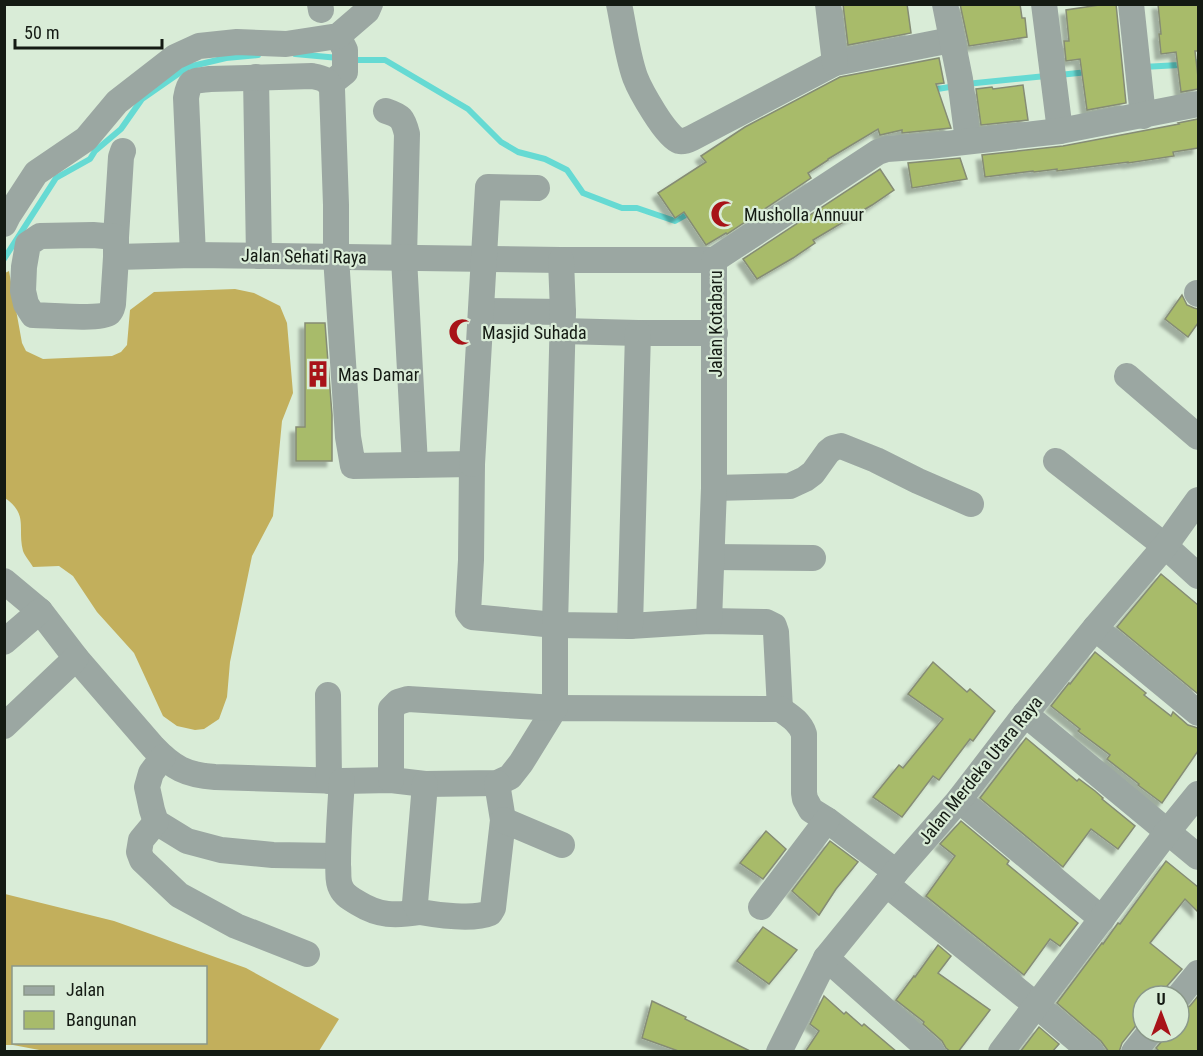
<svg xmlns="http://www.w3.org/2000/svg" width="1203" height="1056" font-family="'Roboto Condensed',sans-serif">
  <defs>
    <filter id="shadow"><feDropShadow dx="-5.5" dy="5.5" stdDeviation="1.5" flood-color="#0004"/></filter>
  </defs>
  <rect width="100%" height="100%" fill="#d9ecd7"/>
  <g fill="#c2af5c" fill-rule="evenodd">
    <path d="M9,271L22,343L26,351L43,359L112,356L121,352L127,345L130,310L154,292L235,289L254,293L280,306L287,323L293,393L282,421L273,516L252,556L230,662L227,697L219,719L204,729L195,730L177,726L163,716L134,653L97,612L73,576L59,566L33,567C30,562 25,556 23,551C17,528 29,515 5,498V273Z"/>
    <path d="M5,894L114,921L246,968L339,1019L319,1051L50,1052L13,1045H5ZM14,968H206V1042H14Z"/>
  </g>
  <g fill="none" stroke-linecap="round" stroke-linejoin="round">
    <g stroke="#66dad3" stroke-width="6">
      <path d="M295,54L339,58"/>
      <path d="M352,60H385L468,109L501,142L518,152L545,159L567,170L583,193L622,208H637L675,221L691,212"/>
      <path d="M1143,67L1179,65L1198,62"/>
      <path d="M1059,75L1088,72"/>
      <path d="M966,84L1046,76"/>
      <path d="M931,90L956,86"/>
      <path d="M4,259L56,178L90,159L95,151L121,129L142,99L188,67L226,58L258,55"/>
    </g>
  </g>
  <g fill="#a8bb6b" stroke="#858c74" stroke-width="1.5" filter="url(#shadow)">
    <path d="M843,4H907L911,33L848,45Z"/>
    <path d="M960,4H1020L1022,18H1025L1027,37L969,46Z"/>
    <path d="M1106,4H1116L1126,103L1087,110L1080,59L1066,61L1064,41H1069L1066,10Z"/>
    <path d="M1158,4H1198V51H1195L1198,77V89L1181,92L1176,52L1161,54L1159,34H1161Z"/>
    <path d="M939,58L944,83L936,84L951,128L902,133V130L880,135L878,129L828,159V160L808,173L811,178L727,234L726,233L706,245L684,212L675,218L658,193L706,162L701,156L745,127L840,77Z"/>
    <path d="M1023,85L1028,120L981,125L976,89L992,87L993,89Z"/>
    <path d="M1198,119V148L1173,152L1174,156L1128,163V162L1057,171V169L1034,172L1033,171L985,177L982,155L1063,146L1179,124L1178,123Z"/>
    <path d="M960,158L967,179L912,188L908,163Z"/>
    <path d="M880,169L894,190L872,205L813,240L815,243L793,258L757,279L743,259Z"/>
    <path d="M1182,295L1187,305L1194,308L1198,309V323L1188,337L1165,319Z"/>
    <path d="M305,323H325L332,415V461H296V427H305Z"/>
    <path d="M1161,574L1198,605V694L1117,627Z"/>
    <path d="M1095,652L1146,693L1144,695L1171,716L1173,712L1188,725L1198,728V751L1162,803L1138,785L1139,784L1107,759L1110,755L1078,731L1080,729L1051,706L1069,683L1070,684Z"/>
    <path d="M933,662L967,692L970,689L995,711L973,741L970,739L939,780L933,776L902,817L873,797L899,765L903,768L943,719L908,694Z"/>
    <path d="M1026,738L1077,781L1079,779L1095,791L1103,798L1102,799L1135,826L1118,849L1091,829L1063,867L980,798Z"/>
    <path d="M961,821L1009,861L1007,864L1078,923L1060,946L1050,939L1024,975L926,896L955,856L940,844Z"/>
    <path d="M766,831L786,849L763,879L740,863Z"/>
    <path d="M830,841L858,862L836,889L819,915L792,891Z"/>
    <path d="M1166,861L1198,887V912L1185,899L1150,943L1182,969L1167,986L1164,996H1143V1019L1138,1023L1122,1043L1119,1052H1109L1101,1041L1057,1003L1102,943L1103,944L1118,923L1120,924Z"/>
    <path d="M763,927L797,950L769,984L737,961Z"/>
    <path d="M938,945L951,956L938,973L990,1010L958,1052H951L946,1048L942,1041L923,1024L924,1022L896,1000L914,976L915,977Z"/>
    <path d="M824,996L844,1014L846,1012L862,1026L864,1024L897,1052H805L819,1031L810,1024Z"/>
    <path d="M1198,996V1052H1160L1156,1048L1162,1041L1165,1032H1179V1016L1183,1010L1190,1006Z"/>
    <path d="M652,1001L686,1017L685,1019L752,1052H681L642,1038Z"/>
    <path d="M1039,1027L1059,1044L1052,1052H1020Z"/>
  </g>
  <g fill="none" stroke-linecap="round" stroke-linejoin="round">
    <g stroke="#9ba7a2" stroke-width="26">
      <path d="M320,4L321,10"/>
      <path d="M619,4C624,28 627,54 635,77C640,90 666,137 679,141C683,142 688,140 692,138L835,63L951,40"/>
      <path d="M828,4L835,63"/>
      <path d="M945,4L960,79L968,141"/>
      <path d="M1044,4L1060,131"/>
      <path d="M1131,4L1143,116"/>
      <path d="M256,77L259,256"/>
      <path d="M330,84L345,72V50L338,36"/>
      <path d="M386,111C401,116 403,118 407,134L404,258L415,465"/>
      <path d="M4,224L8,216L36,173L86,139L117,102L175,57L199,46L237,42L286,44L338,36L367,11L370,4"/>
      <path d="M116,237L121,157L123,151"/>
      <path d="M193,255L186,98C189,79 193,81 210,79L312,76C322,78 328,79 332,89L336,205V257L348,437L353,466L472,464L471,560L468,612L472,617L555,625L630,626L709,621L766,622L774,626L776,632L780,709"/>
      <path d="M116,257V237L93,235L40,236L28,244L24,267L23,291L26,304L33,315C47,315 100,320 109,313C112,310 112,308 113,304L116,257L193,255L561,260H714"/>
      <path d="M1197,293L1198,294"/>
      <path d="M481,311L563,312"/>
      <path d="M562,331L638,333H715"/>
      <path d="M1127,376L1198,437"/>
      <path d="M1056,461L1165,546L1198,576"/>
      <path d="M472,464L488,187L537,188"/>
      <path d="M714,488L790,486L805,479L813,473L828,452L833,448L841,446L876,460L918,481L971,504"/>
      <path d="M712,557L813,558"/>
      <path d="M4,581L40,611L76,658L153,747C173,768 186,775 215,777L342,781L391,780L425,784L497,783L510,777L521,763L555,708L780,709C790,716 800,722 804,734V793L805,799L811,810L827,820L896,872"/>
      <path d="M709,621L714,488V260L878,152L887,149L929,146L1060,131L1198,104"/>
      <path d="M630,626L638,333"/>
      <path d="M1095,628L1198,713"/>
      <path d="M4,642L40,611"/>
      <path d="M328,695L329,781"/>
      <path d="M1025,714L1198,857"/>
      <path d="M4,726L76,658"/>
      <path d="M163,757L151,773L147,787L152,810L156,822L187,841L221,850L273,855L338,856"/>
      <path d="M391,780V709L398,702L408,699L555,708V625L563,312L561,260"/>
      <path d="M342,781C340,809 338,837 338,865C339,872 337,881 341,888C344,895 351,899 358,903C379,916 395,916 420,912"/>
      <path d="M425,784L415,903L420,912C437,915 474,920 490,913L493,908L503,820L497,783"/>
      <path d="M959,800L1102,919"/>
      <path d="M503,820L562,845"/>
      <path d="M156,822L141,840L139,852L142,860L179,895L236,926L307,954"/>
      <path d="M886,884L1036,1005L1091,1052"/>
      <path d="M761,907L827,820"/>
      <path d="M826,958L932,1052"/>
      <path d="M1179,996L1198,973"/>
      <path d="M779,1052L826,958L896,872L959,800L1025,714L1095,628L1165,546L1198,500"/>
      <path d="M1001,1052L1168,831L1198,794"/>
      <path d="M1134,1052L1150,1032"/>
    </g>
  </g>
  <defs>
    <symbol id="mosque-bare" viewBox="-9 -9 18 18"><path d="M3.5-4.9A6 6 0 1 0 3.5 4.9A5 5 0 1 1 3.5-4.9Z" fill="#a81318" stroke="#d9ecd7" stroke-width="2.5" paint-order="stroke"/></symbol>
    <symbol id="building-bare" viewBox="-9 -9 18 18"><path d="M-4-6H4V6H1V3H-1V6H-4ZM-2.5-4.3h1.7v1.8h-1.7ZM.8-4.3h1.7v1.8H.8ZM-2.5-1h1.7V.8h-1.7ZM.8-1h1.7V.8H.8Z" fill="#a81318" stroke="#d9ecd7" stroke-width="2.5" paint-order="stroke"/></symbol>
  </defs>
  <g fill-rule="evenodd">
    <use href="#mosque-bare" x="705" y="195" width="38" height="38"/>
    <use href="#mosque-bare" x="443" y="313" width="38" height="38"/>
    <use href="#building-bare" x="299" y="355" width="38" height="38"/>
  </g>
  <g text-anchor="middle" dominant-baseline="central" stroke-width="4.5" stroke-linejoin="round" paint-order="stroke">
    <g font-size="18" fill="#141a13" stroke="#d9ecd7" text-anchor="start">
      <text x="744" y="214">Musholla Annuur</text>
      <text x="482" y="332">Masjid Suhada</text>
      <text x="338" y="374">Mas Damar</text>
    </g>
    <g font-size="18" fill="#141a13" stroke="#d9ecd7">
      <text transform="translate(304 256) rotate(1)">Jalan Sehati Raya</text>
      <text transform="translate(715 324) rotate(-90)">Jalan Kotabaru</text>
      <text transform="translate(980 770) rotate(-51)">Jalan Merdeka Utara Raya</text>
    </g>
  </g>
  <rect width="1203" height="1056" fill="none" stroke="#141a13" stroke-width="12"/>
  <rect x="12" y="966" width="195" height="78" fill="#d9ecd7" stroke="#8a9889" stroke-width="1.5"/>
  <rect x="24" y="986" width="30" height="9" fill="#9ba7a2" stroke="#8a9889" stroke-width="1.5"/>
  <text x="66" y="996" font-size="18" fill="#141a13">Jalan</text>
  <rect x="24" y="1011" width="30" height="18" fill="#a8bb6b" stroke="#8a9889" stroke-width="1.5"/>
  <text x="66" y="1026" font-size="18" fill="#141a13">Bangunan</text>
  <g transform="translate(1161 1014)"><circle r="28" fill="#d9ecd7" stroke="#8a9889" stroke-width="1.5"/>
  <path d="M0-4.5L10 22L0 15L-10 22Z" fill="#a81318"/>
  <text y="-9" font-size="16" font-weight="bold" text-anchor="middle" fill="#141a13">U</text>
  </g>
  <path d="M15 39v9h147v-9" fill="none" stroke="#141a13" stroke-width="3"/>
  <text x="24" y="39" font-size="18" fill="#141a13" stroke="#d9ecd7" stroke-width="4.5" paint-order="stroke">50 m</text>
</svg>
